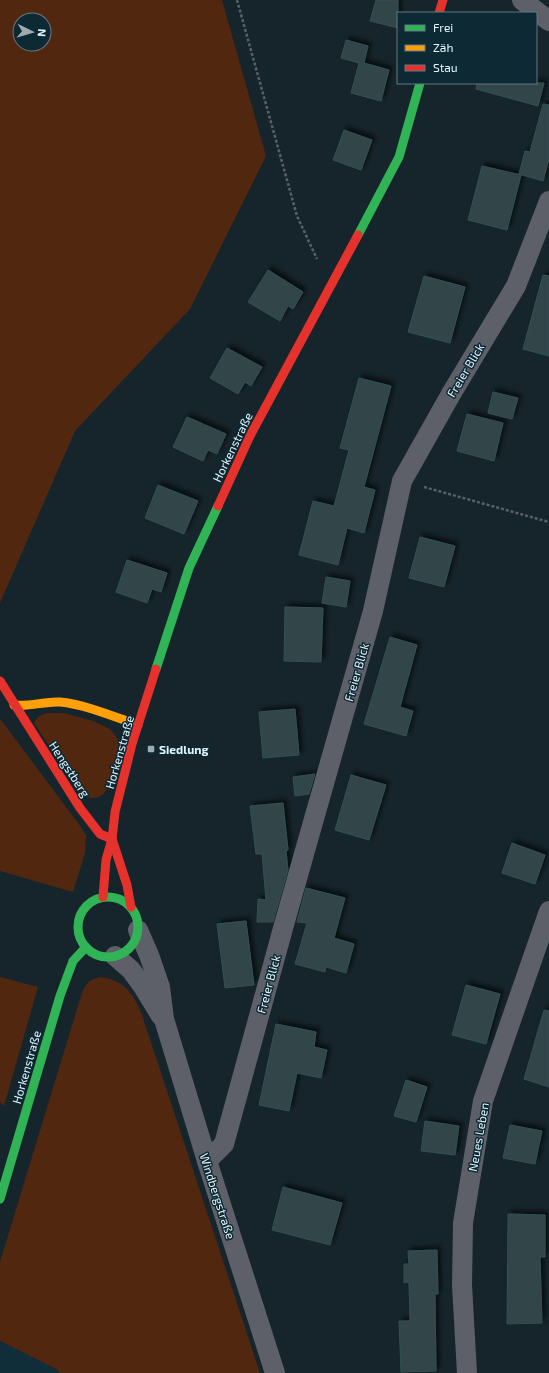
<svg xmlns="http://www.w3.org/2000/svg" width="549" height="1373" font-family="'Exo 2',sans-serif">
  <defs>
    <filter id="shadow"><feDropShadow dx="3.5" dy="-3.5" stdDeviation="2" flood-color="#0009"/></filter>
  </defs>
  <rect width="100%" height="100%" fill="#16252b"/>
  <path fill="#0f2e39" d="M0,1341L58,1370L59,1373H0Z"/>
  <g fill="#52270f" fill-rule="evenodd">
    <path d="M0,0H222L266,156L190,309L75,431L0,603ZM20,20H44V44H20Z"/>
    <path d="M46,713H64L93,721L110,729L117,738L122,748C118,762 111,799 93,798C89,798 85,796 81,794L34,723L38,717Z"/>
    <path d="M1,720L78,823L86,835L85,853L73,892L0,871V721Z"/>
    <path d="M0,977L38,987L4,1106L0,1102Z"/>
    <path d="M101,977C125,980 134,995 142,1015L260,1373H59L58,1370L0,1341V1262L81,996C86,983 88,980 101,977Z"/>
  </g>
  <g fill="#324448" stroke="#315156" filter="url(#shadow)">
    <path d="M376,0H398V28L370,21Z"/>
    <path d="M346,40L368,46L364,63L389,70L381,101L351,93L359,63L341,58Z"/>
    <path d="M477,83H544L538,106L476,89Z"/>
    <path d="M543,104L549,105V159L543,181L519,174L525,151L530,152Z"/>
    <path d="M344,130L372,140L361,170L333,160Z"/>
    <path d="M482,166L521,175L507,230L468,220Z"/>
    <path d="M268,270L303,292L293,309L288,306L280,321L248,302Z"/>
    <path d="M543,275L549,276V356L523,349Z"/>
    <path d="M424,276L465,287L450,343L408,332Z"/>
    <path d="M227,348L262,367L251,386L245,382L238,394L210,378Z"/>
    <path d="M359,378L391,386L364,487L375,490L364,533L347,528L338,565L299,555L313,501L334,506L349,450L340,448Z"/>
    <path d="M493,392L518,398L512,419L488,413Z"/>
    <path d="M467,414L503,423L494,461L457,451Z"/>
    <path d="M187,417L226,434L217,454L208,450L203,461L173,447Z"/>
    <path d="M158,485L198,501L184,534L145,518Z"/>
    <path d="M420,537L455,546L444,587L409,578Z"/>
    <path d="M127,560L167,573L161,592L152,589L147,603L116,592Z"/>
    <path d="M326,577L350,581L346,607L322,603Z"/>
    <path d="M285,607L323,608L321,662L284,661Z"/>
    <path d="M390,637L417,645L400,707L413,711L406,736L364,724Z"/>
    <path d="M295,709L299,755L263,758L259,712Z"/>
    <path d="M315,774L309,794L295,796L293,777Z"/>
    <path d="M351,775L386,785L369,840L335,830Z"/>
    <path d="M283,803L288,850L286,851L288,870L273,922H257L258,899L266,900L262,854H256L250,806Z"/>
    <path d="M512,843L545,855L535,884L502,873Z"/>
    <path d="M306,888L345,898L334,938L354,944L346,973L326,967L325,972L295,964L307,923L297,922Z"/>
    <path d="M246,921L254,985L225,988L217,924Z"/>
    <path d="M466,985L500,994L486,1044L452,1035Z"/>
    <path d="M544,1010L549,1011V1087L524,1079Z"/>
    <path d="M276,1024L316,1032L314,1047L327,1050L321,1078L297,1073L289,1111L259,1105Z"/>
    <path d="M406,1080L427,1087L416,1122L394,1116Z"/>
    <path d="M425,1121L459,1126L455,1155L421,1151Z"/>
    <path d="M510,1125L542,1131L535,1164L503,1158Z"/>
    <path d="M283,1187L342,1203L330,1245L272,1230Z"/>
    <path d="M508,1214L545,1215V1257H540L542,1323L507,1324Z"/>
    <path d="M437,1250L438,1294H435L436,1371L401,1372L399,1321H410L409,1282L404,1283V1264H409L408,1251Z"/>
  </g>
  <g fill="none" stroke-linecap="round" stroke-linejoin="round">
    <g stroke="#596067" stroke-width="2.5" stroke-dasharray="3 2" stroke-linecap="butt">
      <path d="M237,0L297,216L317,259"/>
      <path d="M424,487L549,522"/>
    </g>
    <g stroke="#5d6069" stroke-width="20">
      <path d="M522,0L549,21"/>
      <path d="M138,930L149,955L160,987L164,1019L207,1161L275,1373"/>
      <path d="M115,956L131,970L144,988L161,1016"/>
      <path d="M207,1161L224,1144L285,921L373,611L402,481L451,394L516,286L549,201"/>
      <path d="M467,1373L462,1285L463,1223L483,1101L549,911"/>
    </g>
    <g stroke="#30b455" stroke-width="9">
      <path d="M358,235L399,157L420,83"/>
      <path d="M156,669L189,568L218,506"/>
      <circle cx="108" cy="927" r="30"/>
      <path d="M0,1199L60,996L73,961L86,947"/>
    </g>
    <path stroke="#ff9f0a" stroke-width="9" d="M14,705C30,707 45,701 60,702C84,704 115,717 138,725"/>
    <g stroke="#e5322d" stroke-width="9">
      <path d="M439,13L443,0"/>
      <path d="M218,506L250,436L358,235"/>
      <path d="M0,681L80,808L100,834L112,839"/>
      <path d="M112,839L127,885L131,907"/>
      <path d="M103,897L106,860L112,839L115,812L132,744L156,669"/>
    </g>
  </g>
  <rect fill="#9cacb3" stroke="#0d2934" stroke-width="1.5" x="147" y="745" width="8" height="8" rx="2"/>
  <g text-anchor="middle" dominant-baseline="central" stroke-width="3" stroke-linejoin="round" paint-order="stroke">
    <g font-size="12" fill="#e4f5fc" stroke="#0d2934">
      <text transform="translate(465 370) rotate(-59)">Freier Blick</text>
      <text transform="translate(232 447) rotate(-64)">Horkenstraße</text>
      <text transform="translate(356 672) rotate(-74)">Freier Blick</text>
      <text transform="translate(119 752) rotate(-74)">Horkenstraße</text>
      <text transform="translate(70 769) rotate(57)">Hengstberg</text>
      <text transform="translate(268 984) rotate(-75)">Freier Blick</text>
      <text transform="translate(26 1067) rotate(-74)">Horkenstraße</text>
      <text transform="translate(478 1137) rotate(-80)">Neues Leben</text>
      <text transform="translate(218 1196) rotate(72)">Windbergstraße</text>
    </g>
    <g font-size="12" font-weight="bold" fill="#e4f5fc" stroke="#0d2934" text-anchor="start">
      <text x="159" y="749">Siedlung</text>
    </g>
  </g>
  <rect x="397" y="12" width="140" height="72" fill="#0d2934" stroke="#637b84"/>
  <rect x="405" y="25" width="20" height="6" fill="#30b455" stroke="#637b84"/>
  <text x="433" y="32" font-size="12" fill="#e4f5fc">Frei</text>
  <rect x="405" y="45" width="20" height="6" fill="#ff9f0a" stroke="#637b84"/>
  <text x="433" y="52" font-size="12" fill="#e4f5fc">Zäh</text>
  <rect x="405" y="65" width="20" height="6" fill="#e5322d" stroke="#637b84"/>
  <text x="433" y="72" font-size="12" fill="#e4f5fc">Stau</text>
  <g transform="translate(32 32) rotate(95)"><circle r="19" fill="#0d2934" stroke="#637b84"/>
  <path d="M0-3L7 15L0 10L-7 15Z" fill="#9cacb3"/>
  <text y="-6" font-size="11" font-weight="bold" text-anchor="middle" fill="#e4f5fc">N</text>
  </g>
</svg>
